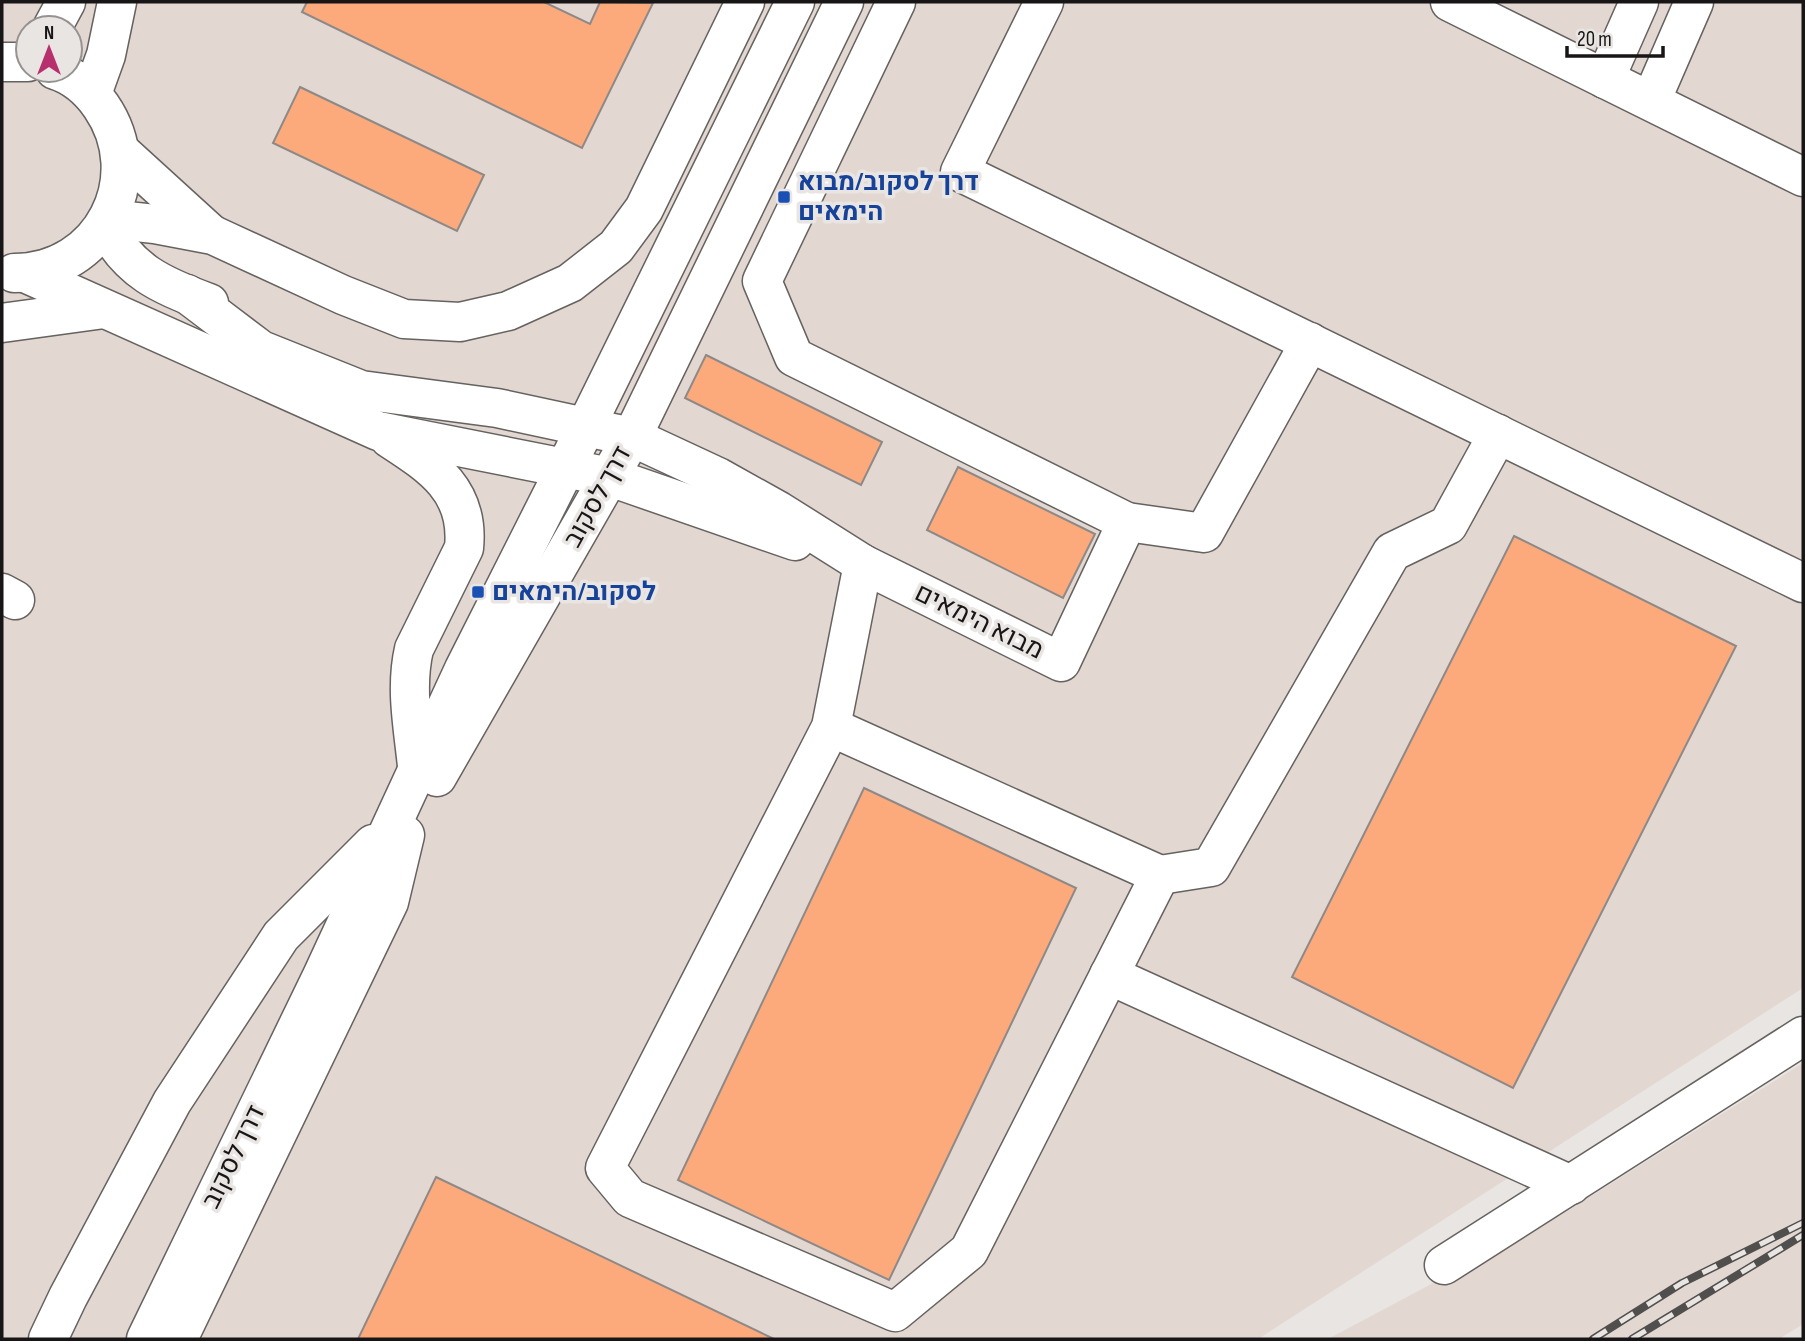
<svg xmlns="http://www.w3.org/2000/svg" width="1805" height="1341" font-family="'Sofia Sans Condensed',Heebo,sans-serif">
  <rect width="100%" height="100%" fill="#e9e5e3"/>
  <g fill="#e2d7d1" fill-rule="evenodd">
    <path d="M2,2H1803V988L1258,1339H2ZM28,28H70V70H28Z"/>
    <path d="M1803,1063V1324L1779,1339H1328L1561,1215Z"/>
  </g>
  <g fill="#fcaa7b" stroke="#8d8988" stroke-width="2">
    <path d="M307,2H544L590,24L600,2L653,3L582,148L302,12Z"/>
    <path d="M300,87L484,175L457,231L273,143Z"/>
    <path d="M706,355L882,442L861,485L685,398Z"/>
    <path d="M958,467L1095,534L1063,598L927,530Z"/>
    <path d="M1514,536L1736,646L1513,1088L1292,977Z"/>
    <path d="M864,788L1076,888L889,1280L678,1180Z"/>
    <path d="M436,1177L774,1339H358Z"/>
  </g>
  <g fill="none" stroke-linecap="round" stroke-linejoin="round">
    <defs>
      <g id="minor">
        <path d="M896,2L762,281L794,357L1127,522"/>
        <path d="M1044,2L960,172L1803,583"/>
        <path d="M1450,2L1803,177"/>
        <path d="M52,28L66,2"/>
        <path d="M2,62H28"/>
        <path d="M1605,79L1639,2"/>
        <path d="M92,94L106,55L117,2"/>
        <path d="M1651,101L1694,2"/>
        <path d="M121,152L211,234"/>
        <path d="M108,219L155,224L213,235L343,295L404,319L460,322L508,311L570,283L616,247L644,209L745,2"/>
        <path d="M105,225C128,271 162,286 209,303"/>
        <path d="M14,273C102,273 150,177 101,106C90,90 74,76 55,70"/>
        <path d="M25,273L378,431L610,477L795,541"/>
        <path d="M187,294L261,350L361,390L497,408L632,437L718,477L779,511L863,564L1061,662L1127,522L1204,533L1310,342"/>
        <path d="M2,323L104,309"/>
        <path d="M389,438C432,466 470,490 464,548L414,649C405,688 413,727 417,766"/>
        <path d="M2,593L15,600"/>
        <path d="M831,727L1160,875L969,1251L895,1312L630,1198L605,1168L831,727L863,564"/>
        <path d="M437,777L632,437L844,2"/>
        <path d="M1160,875L1211,867L1392,552L1448,525L1498,434"/>
        <path d="M1109,975L1571,1185"/>
        <path d="M1444,1265L1803,1036"/>
        <path d="M48,1339L68,1297L172,1102L281,936L373,844"/>
        <path d="M146,1339L322,976L464,669L566,467L795,2"/>
        <path d="M178,1339L389,902L405,835"/>
      </g>
    </defs>
    <use href="#minor" stroke="#656260" stroke-width="41"/>
    <use href="#minor" stroke="#fff" stroke-width="38"/>
    <defs>
      <g id="rail">
        <path d="M1593,1339L1682,1283L1803,1223"/>
        <path d="M1632,1339L1803,1235"/>
      </g>
    </defs>
    <use href="#rail" stroke="#514f4e" stroke-width="8"/>
    <use href="#rail" stroke="#e9e5e3" stroke-width="5" stroke-dasharray="16" stroke-linecap="butt"/>
  </g>
  <g fill="#1a4fb4" stroke="#e9e5e3" stroke-width="2.5">
    <rect x="777" y="190" width="14" height="14" rx="3.5"/>
    <rect x="471" y="585" width="14" height="14" rx="3.5"/>
  </g>
  <g text-anchor="middle" dominant-baseline="central" stroke-width="7" stroke-linejoin="round" paint-order="stroke">
    <g font-size="26" font-weight="bold" fill="#164399" stroke="#e9e5e3" text-anchor="start">
      <text x="798" y="182">דרך לסקוב/מבוא<tspan x="798" dy="30">הימאים</tspan></text>
      <text x="492" y="592">לסקוב/הימאים</text>
    </g>
    <g font-size="26" fill="#171515" stroke="#e9e5e3">
      <text transform="translate(598 497) rotate(-61)">דרך לסקוב</text>
      <text transform="translate(979 622) rotate(26)">מבוא הימאים</text>
      <text transform="translate(234 1157) rotate(-64)">דרך לסקוב</text>
    </g>
  </g>
  <rect width="1805" height="1341" fill="none" stroke="#171515" stroke-width="7"/>
  <g transform="translate(49 49)"><circle r="33" fill="#e9e5e3" stroke="#959291" stroke-width="2"/>
  <path d="M0-5L12 26L0 18L-12 26Z" fill="#b72f6d"/>
  <text y="-10" font-size="19" font-weight="bold" text-anchor="middle" fill="#171515">N</text>
  </g>
  <path d="M1567 46v10h96v-10" fill="none" stroke="#171515" stroke-width="3.5"/>
  <text x="1577" y="46" font-size="21" fill="#171515" stroke="#e9e5e3" stroke-width="5" paint-order="stroke">20 m</text>
</svg>
